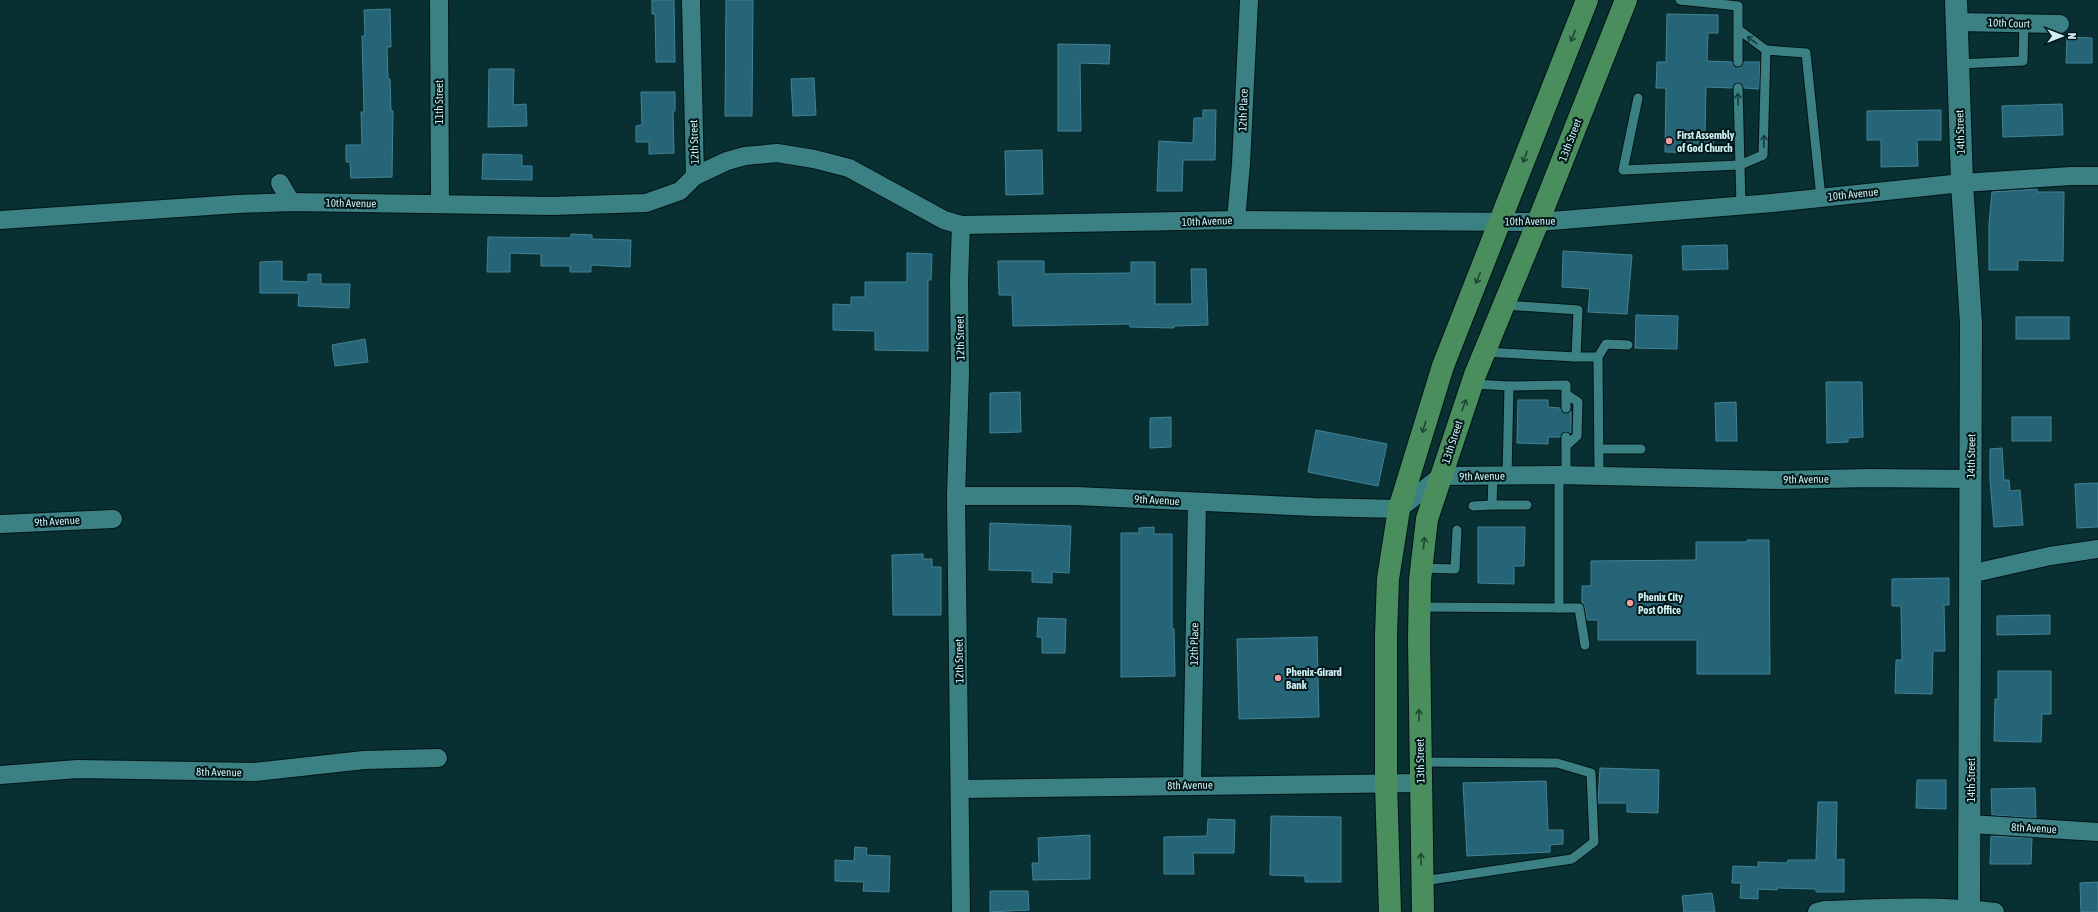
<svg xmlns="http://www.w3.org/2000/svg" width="2098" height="912" font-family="'Asap Condensed',sans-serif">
  <rect width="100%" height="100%" fill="#082f31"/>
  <g fill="#256577" stroke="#448295">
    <path d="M652,0H674L675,62H656L655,14H652Z"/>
    <path d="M726,0H753L752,116H725Z"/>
    <path d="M390,9L391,47H387L388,79H390L391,111H393L392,177L351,178L350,162H346V145H362L361,112H364L362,36H365L364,10Z"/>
    <path d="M1667,14L1718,15V33H1708L1707,61L1732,62L1733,65L1738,68L1741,67L1744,62H1760L1759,89L1744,88L1743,85L1738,82L1735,83L1732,88L1706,87L1705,135H1714L1713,153L1665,152L1666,88H1656L1657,62H1666Z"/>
    <path d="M2067,37L2092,38V63H2066Z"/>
    <path d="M1058,44L1110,45L1109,64L1080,63L1081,131H1058Z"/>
    <path d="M489,69H514L513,105L526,104L527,126L488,127Z"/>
    <path d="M814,78L816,115L793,116L791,79Z"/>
    <path d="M641,92H675V111H673L674,153L649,154V142H636V126L642,125Z"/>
    <path d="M2062,104L2063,135L2003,137L2002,106Z"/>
    <path d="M1203,110H1216L1215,160H1183L1182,191H1157L1159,141L1193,143L1194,118H1203Z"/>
    <path d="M1941,110V140H1917L1918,166L1881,167V140H1867V111Z"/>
    <path d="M1042,150L1043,194L1006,195L1005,151Z"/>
    <path d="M483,154L522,155V166H532V180L482,179Z"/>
    <path d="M2037,189V192H2064L2063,261L2018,260V270H1989V224L1992,192Z"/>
    <path d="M571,234L592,235V239L631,240L630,267L591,265V272H570V266H541V254L510,253V272H487L488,237L571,238Z"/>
    <path d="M1727,245L1728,269L1683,270L1682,246Z"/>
    <path d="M1563,251L1632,255L1627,314L1588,312L1590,289L1562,287Z"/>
    <path d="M907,253L932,254L931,280H928V351L875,350V331L833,330V304L851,305V297H865V282H907Z"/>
    <path d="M282,261V281L308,282V274H321V284H350L349,308L298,306L299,293H260V262Z"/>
    <path d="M998,261H1044V274L1131,273V262H1155V304H1192L1191,269H1206L1208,325L1174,326V328L1130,327V324L1013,326L1012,295H999Z"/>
    <path d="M1636,315L1678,316L1677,349L1635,348Z"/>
    <rect x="2016" y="317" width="53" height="22"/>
    <path d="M365,339L368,362L335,366L332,345Z"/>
    <path d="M1826,382H1862L1863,437L1848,438V442L1827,443Z"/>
    <path d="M1020,392L1021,432L990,433V393Z"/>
    <path d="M1518,400H1548V407L1560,408L1561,411L1566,414L1571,411V433L1566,431L1560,437H1548V444L1517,443Z"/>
    <path d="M1736,402L1737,441H1716L1715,403Z"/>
    <path d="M1171,417V447L1150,448V418Z"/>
    <rect x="2012" y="417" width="39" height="24"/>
    <path d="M1316,430L1387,444L1378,486L1308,472Z"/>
    <path d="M2002,448L2004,480H2009L2010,491L2020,490L2023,525L1994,527L1990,481V449Z"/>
    <path d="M2098,483V527L2077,528L2075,484Z"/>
    <path d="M990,523L1071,526L1069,573L1052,572V583L1032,582V571L989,570Z"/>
    <path d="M1154,527V534H1172V629H1174L1175,676L1121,677V533H1139V528Z"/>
    <path d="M1478,527H1525L1524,566H1514V584L1478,583Z"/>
    <path d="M1747,540H1769L1770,674H1697V640H1598V620H1587L1585,607L1582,603V586H1591V561L1696,560V542H1747Z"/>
    <path d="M923,554V559H932V567H941V615H893L892,555Z"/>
    <path d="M1949,578V605H1944L1945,651H1933L1932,694L1895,693L1896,660H1902L1901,606H1892V579Z"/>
    <path d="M2050,615V634L1997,635V616Z"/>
    <path d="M1038,618L1066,619L1065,653H1042V637H1037Z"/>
    <path d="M1317,637L1319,717L1239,719L1237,639Z"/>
    <path d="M1998,671H2051V714H2042L2041,742L1994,741L1995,699H1998Z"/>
    <path d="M1600,768L1659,770L1658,813L1627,812V803H1598Z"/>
    <path d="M1917,780H1946V809L1916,808Z"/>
    <path d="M1546,781L1548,830H1563V844L1550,845V852L1467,856L1463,783Z"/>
    <path d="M2035,788L2036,818L1992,815L1991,789Z"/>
    <path d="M1818,802H1837L1836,860L1844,859V892H1816V889L1777,888V890L1758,889V899L1740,898L1741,883H1732L1733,866L1758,867V862L1787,863L1788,860H1816Z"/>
    <path d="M1271,816L1341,817V882H1305V876L1270,875Z"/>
    <path d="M1208,819L1235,820L1234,853H1193L1194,874H1164V837L1207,836Z"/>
    <path d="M1090,835V879L1033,880L1032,863H1039L1038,838Z"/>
    <path d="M1991,836L2032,838L2031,864H1990Z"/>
    <path d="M855,847L867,848L866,855L890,856L889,892L863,891L864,882L835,881V860L854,861Z"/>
    <path d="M2098,882V912H2081L2080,883Z"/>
    <path d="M990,891H1028L1029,910L990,912Z"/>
    <path d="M1712,893L1715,912H1684L1682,896Z"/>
  </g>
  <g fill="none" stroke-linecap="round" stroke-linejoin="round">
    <defs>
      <g id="lane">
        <path d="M1680,0L1738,6V62"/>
        <path d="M1739,30L1766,50"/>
        <path d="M1958,64L2023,61L2024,23"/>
        <path d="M1738,88L1741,206"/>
        <path d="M1638,98L1623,170L1740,165L1763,155L1766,50L1806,53L1821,198"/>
        <path d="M1484,352L1576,357L1578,310L1504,305"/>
        <path d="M1576,357H1598L1599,475"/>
        <path d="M1598,357L1606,344L1628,345"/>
        <path d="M1473,384L1509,386"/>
        <path d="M1566,394L1578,402L1577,436L1566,446"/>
        <path d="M1566,437V475"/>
        <path d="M1599,449H1641"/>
        <path d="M1493,476L1492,505H1527"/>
        <path d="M1507,476L1509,386L1566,385V408"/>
        <path d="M1473,506L1492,505"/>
        <path d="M1421,568L1455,569L1457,530"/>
        <path d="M1420,607L1559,608V475"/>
        <path d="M1559,608H1579L1585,645"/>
        <path d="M1421,762L1557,763L1591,773L1594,842L1572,859L1423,881"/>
      </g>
      <g id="street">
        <path d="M439,0L440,204"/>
        <path d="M691,0L695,176"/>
        <path d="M1958,22L2060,24"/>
        <path d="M280,183L291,202"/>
        <path d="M0,220L238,204L291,202L551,206L646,203L680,191L695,176L727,161L745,156L777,153L814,159L849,168L944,220L961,225L1236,220L1538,222L1772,203L1962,183L2071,176H2098"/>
        <path d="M1236,220L1241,164L1249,0"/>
        <path d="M961,225L959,281L960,374L956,496L961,912"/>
        <path d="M956,496H1076L1314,507L1399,509L1441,476L1559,475L1779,480L1869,478L1971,479"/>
        <path d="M0,524L113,519"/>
        <path d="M1970,574L2050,556L2098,549"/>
        <path d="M0,775L78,769L255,772L364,760L438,758"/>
        <path d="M1192,785L1197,502"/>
        <path d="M961,789L1420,783"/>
        <path d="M1970,824L2098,832"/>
        <path d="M1817,912L1825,910C1882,908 1938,905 1995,912"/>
      </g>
      <path id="secondary" d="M1956,0L1962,183L1971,323L1969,912"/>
      <g id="primary">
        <path d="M1390,912L1386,784V635L1388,579L1399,509L1443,366L1587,0"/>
        <path d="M1423,912L1419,639L1420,580L1427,519L1475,375L1538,222L1626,0"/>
      </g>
    </defs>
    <use href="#lane" stroke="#021517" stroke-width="11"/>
    <use href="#street" stroke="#021517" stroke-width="20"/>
    <use href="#secondary" stroke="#021517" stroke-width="24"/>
    <use href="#primary" stroke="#021517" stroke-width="24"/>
    <use href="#lane" stroke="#3b8184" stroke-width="9"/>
    <use href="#street" stroke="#3b8184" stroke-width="18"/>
    <use href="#secondary" stroke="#3b8184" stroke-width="22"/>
    <use href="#primary" stroke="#4a8e5e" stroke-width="22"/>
  </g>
  <defs><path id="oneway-shaft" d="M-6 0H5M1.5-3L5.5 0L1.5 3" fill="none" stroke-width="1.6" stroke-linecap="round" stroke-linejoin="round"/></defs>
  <g stroke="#1e4634">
    <use href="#oneway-shaft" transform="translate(1573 36) rotate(111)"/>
    <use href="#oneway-shaft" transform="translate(1525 157) rotate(111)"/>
    <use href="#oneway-shaft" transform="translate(1478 278) rotate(112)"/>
    <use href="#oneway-shaft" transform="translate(1464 405) rotate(-71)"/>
    <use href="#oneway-shaft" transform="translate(1424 427) rotate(107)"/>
    <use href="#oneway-shaft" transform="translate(1424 543) rotate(-83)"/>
    <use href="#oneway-shaft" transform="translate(1419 715) rotate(-90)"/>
    <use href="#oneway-shaft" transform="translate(1421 859) rotate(-91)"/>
  </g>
  <g stroke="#153b3e">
    <use href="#oneway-shaft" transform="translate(1752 40) rotate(-144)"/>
    <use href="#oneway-shaft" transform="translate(1738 99) rotate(-92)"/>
    <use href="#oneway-shaft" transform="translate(1764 141) rotate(-88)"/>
  </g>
  <g fill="#f59b9b" stroke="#001618" stroke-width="1.5">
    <circle cx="1669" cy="141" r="4"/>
    <circle cx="1630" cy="603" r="4"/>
    <circle cx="1278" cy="678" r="4"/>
  </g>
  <g text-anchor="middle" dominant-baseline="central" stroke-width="4" stroke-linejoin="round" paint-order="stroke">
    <g font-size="11" fill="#ceeff1" stroke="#001618">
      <text transform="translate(2009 23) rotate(2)">10th Court</text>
      <text transform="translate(439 102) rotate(-90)">11th Street</text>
      <text transform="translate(1243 110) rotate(-88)">12th Place</text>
      <text transform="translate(1960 132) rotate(-92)">14th Street</text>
      <text transform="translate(1570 140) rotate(-69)">13th Street</text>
      <text transform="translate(694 142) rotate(-92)">12th Street</text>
      <text transform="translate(1853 194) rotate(-6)">10th Avenue</text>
      <text transform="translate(351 203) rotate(1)">10th Avenue</text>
      <text transform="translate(1207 221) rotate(-2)">10th Avenue</text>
      <text transform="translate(1530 221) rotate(-1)">10th Avenue</text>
      <text transform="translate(960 338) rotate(-91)">12th Street</text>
      <text transform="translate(1452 442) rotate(-72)">13th Street</text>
      <text transform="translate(1971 456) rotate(-89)">14th Street</text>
      <text transform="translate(1482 476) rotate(-1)">9th Avenue</text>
      <text transform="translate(1806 479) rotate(-1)">9th Avenue</text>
      <text transform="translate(1157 500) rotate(3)">9th Avenue</text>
      <text transform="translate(57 521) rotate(-3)">9th Avenue</text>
      <text transform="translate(1194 644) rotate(-89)">12th Place</text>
      <text transform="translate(959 661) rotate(-91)">12th Street</text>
      <text transform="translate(1420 761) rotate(-91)">13th Street</text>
      <text transform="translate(219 772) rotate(1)">8th Avenue</text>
      <text transform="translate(1971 780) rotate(-90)">14th Street</text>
      <text transform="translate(1190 785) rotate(-1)">8th Avenue</text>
      <text transform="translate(2034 828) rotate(3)">8th Avenue</text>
    </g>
    <g font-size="11" font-weight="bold" fill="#ceeff1" stroke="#001618" text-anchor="start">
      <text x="1677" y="135">First Assembly<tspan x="1677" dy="13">of God Church</tspan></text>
      <text x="1638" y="597">Phenix City<tspan x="1638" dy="13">Post Office</tspan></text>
      <text x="1286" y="672">Phenix-Girard<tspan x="1286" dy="13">Bank</tspan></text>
    </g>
  </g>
  <g transform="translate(2062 36) rotate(90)" stroke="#001618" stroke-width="3" paint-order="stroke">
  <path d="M0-3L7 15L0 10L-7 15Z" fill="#ceeff1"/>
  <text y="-6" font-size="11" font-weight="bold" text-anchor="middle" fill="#ceeff1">N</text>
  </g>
</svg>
